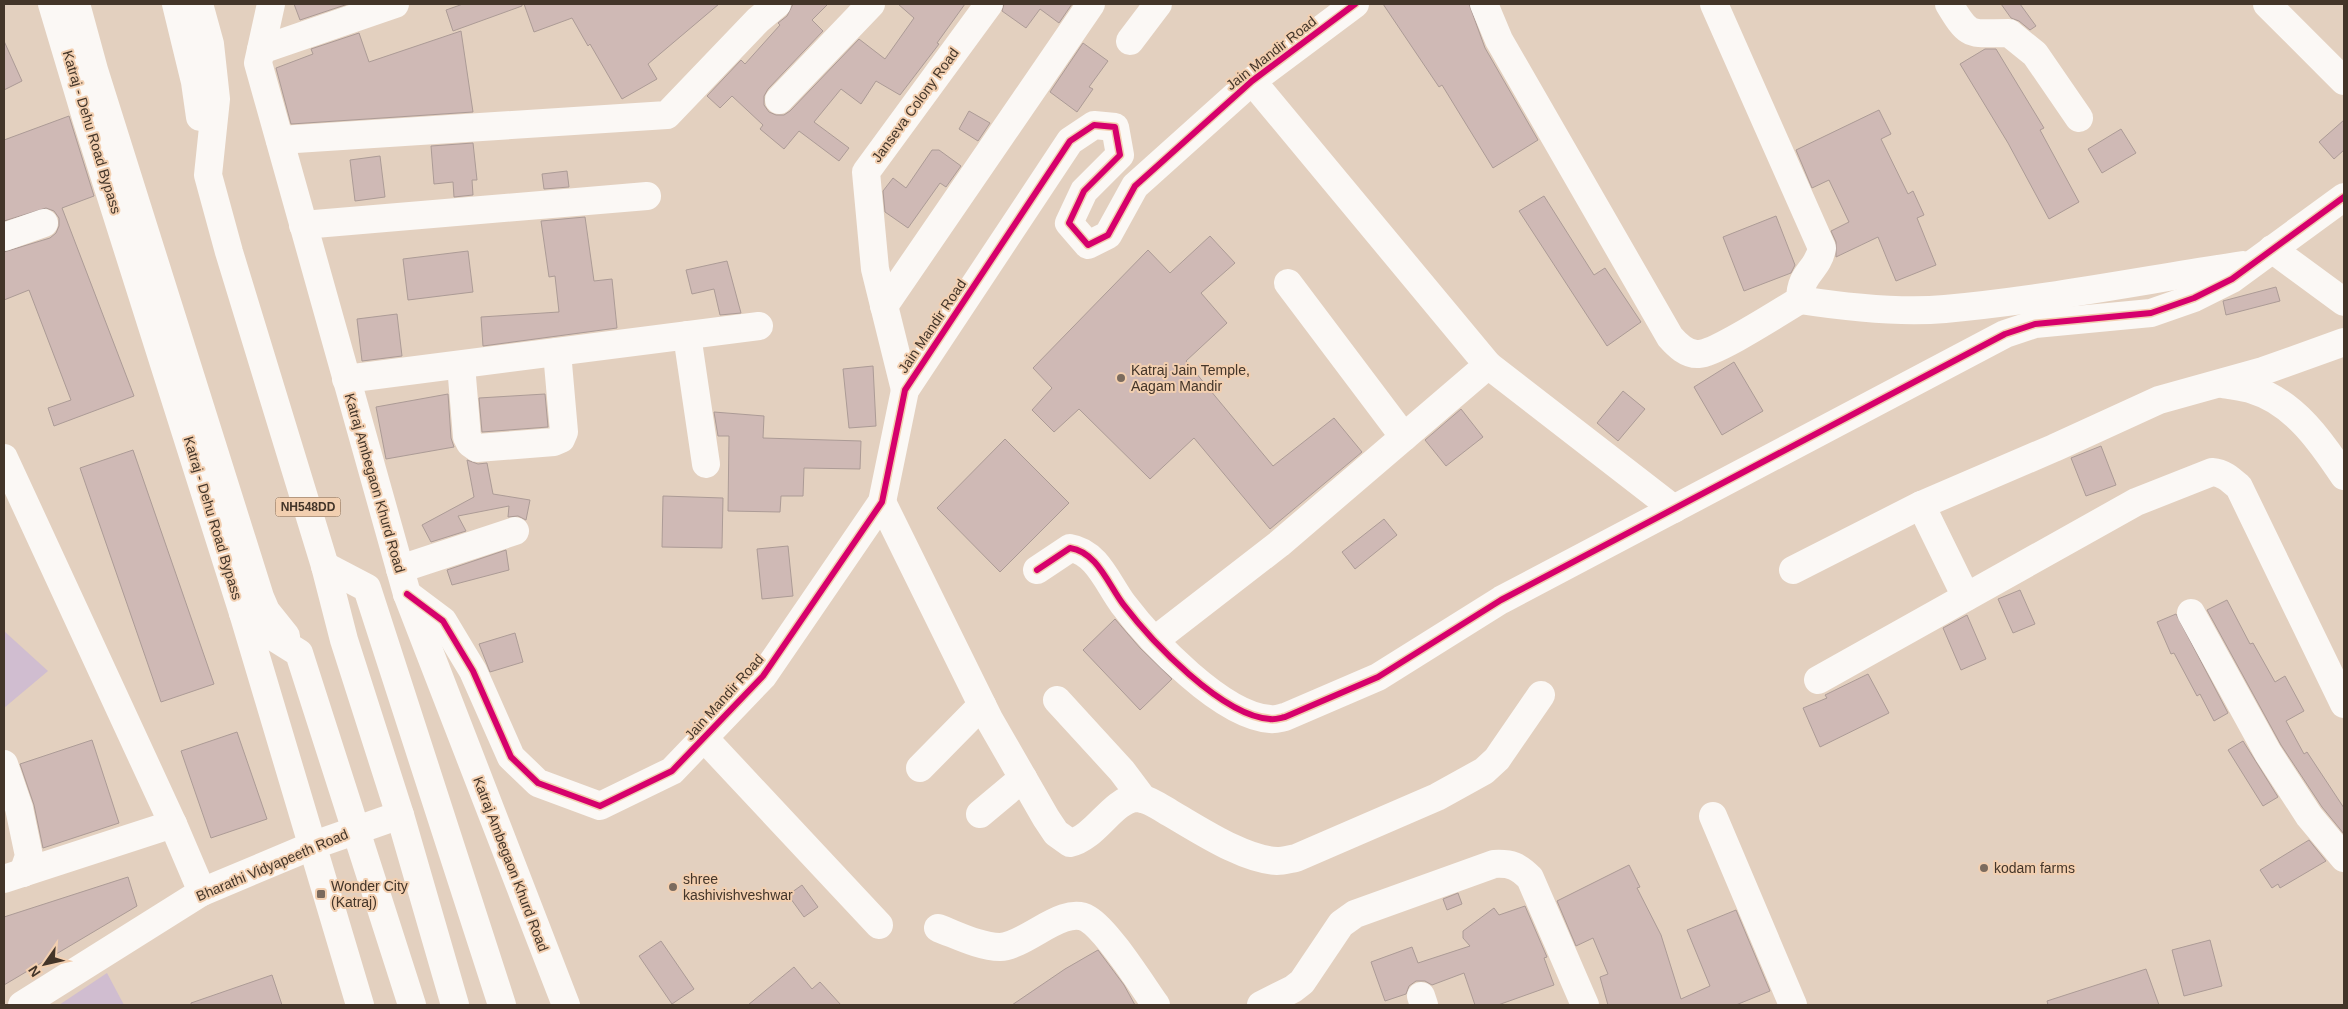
<svg xmlns="http://www.w3.org/2000/svg" width="2348" height="1009" font-family="Helvetica,sans-serif">
  <rect width="100%" height="100%" fill="#e3d0bf"/>
  <g fill="#d0bdd0">
    <path d="M4,631L48,671L4,708Z"/>
    <path d="M107,973L124,1005H59Z"/>
  </g>
  <g fill="#cfb9b5" stroke="#ac9b96">
    <path d="M294,4H348L300,20Z"/>
    <path d="M463,4H522V6L453,31L446,10Z"/>
    <path d="M524,4H719L648,64L657,79L622,99L590,44L588,46L572,18L534,32Z"/>
    <path d="M793,4H828L812,20L823,31L768,89L764,96V105L769,112L776,115H784L790,111L859,39L885,59L914,18L898,4H965L937,43L939,44L900,95L876,81L861,104L841,89L814,122L849,148L839,161L799,131L784,149L760,129L763,125L732,96L720,108L707,96L741,60L745,64L780,25L778,23L787,16Z"/>
    <path d="M1004,4H1072L1059,23L1040,9L1026,28L1002,11Z"/>
    <path d="M1383,4H1469L1485,48L1538,140L1493,168L1442,85L1439,87Z"/>
    <path d="M2001,4H2020L2036,26L2030,30L2019,21L2011,18Z"/>
    <path d="M461,31L473,112L291,124L276,68L313,54L311,49L359,33L369,62Z"/>
    <path d="M4,41L22,81L4,90Z"/>
    <path d="M1083,43L1108,61L1089,87L1093,89L1077,112L1050,92Z"/>
    <path d="M1985,49H1996L2044,128L2040,130L2079,202L2049,219L2008,143L1960,64Z"/>
    <path d="M1879,110L1891,134L1881,139L1908,194L1913,191L1924,215L1917,218L1936,265L1896,281L1878,237L1836,257V242L1831,231L1849,222L1829,180L1812,188L1796,150Z"/>
    <path d="M969,111L990,123L978,141L959,129Z"/>
    <path d="M69,116L94,196L62,208L134,396L54,426L48,408L71,400L29,290L4,300V252L50,238L56,233L59,226V218L54,211L46,208L4,221V140Z"/>
    <path d="M2344,120V150L2334,159L2319,142Z"/>
    <path d="M2121,129L2136,153L2102,173L2088,149Z"/>
    <path d="M473,143L477,180H472L473,195L454,197L453,182L434,184L431,146Z"/>
    <path d="M932,150H939L961,166L946,187L940,183L908,228L885,212L883,191L893,178L906,188Z"/>
    <path d="M380,156L385,197L355,201L350,160Z"/>
    <path d="M567,171L569,187L544,189L542,174Z"/>
    <path d="M1544,196L1594,275L1605,268L1641,322L1607,346L1519,211Z"/>
    <path d="M1776,216L1795,265L1791,273L1744,291L1723,237Z"/>
    <path d="M585,217L594,281L612,279L617,328L483,346L481,317L559,312L555,276L549,277L541,221Z"/>
    <path d="M1210,236L1235,263L1201,293L1227,323L1186,361L1273,466L1334,418L1362,452L1270,529L1194,438L1150,479L1079,409L1054,432L1032,410L1052,388L1033,368L1148,250L1170,273Z"/>
    <path d="M468,251L473,292L408,300L403,259Z"/>
    <path d="M727,261L741,313L720,315L714,289L692,294L686,270Z"/>
    <path d="M2276,287L2280,301L2226,315L2223,301Z"/>
    <path d="M397,314L402,356L362,361L357,319Z"/>
    <path d="M1734,362L1763,411L1722,435L1694,387Z"/>
    <path d="M873,366L876,426L849,428L843,369Z"/>
    <path d="M1623,391L1645,409L1618,441L1597,423Z"/>
    <path d="M448,394L451,438L454,447L386,459L376,407Z"/>
    <path d="M545,394L548,427L482,432L479,398Z"/>
    <path d="M1461,409L1483,437L1446,466L1425,440Z"/>
    <path d="M714,412L764,416L763,438L861,441L860,469L804,468L803,496H781L780,512L728,511L729,436H718Z"/>
    <path d="M1005,439L1069,503L1000,572L937,508Z"/>
    <path d="M2101,446L2116,485L2086,496L2071,458Z"/>
    <path d="M133,450L214,684L161,702L80,468Z"/>
    <path d="M467,460L478,464L487,463L493,494L530,500L526,520L518,516L508,517L509,506L458,516L466,531L431,542L422,525L474,497Z"/>
    <path d="M663,496L723,498L722,548L662,547Z"/>
    <path d="M1384,519L1397,535L1355,569L1342,552Z"/>
    <path d="M788,546L793,596L762,599L757,549Z"/>
    <path d="M506,550L509,570L452,585L447,570Z"/>
    <path d="M2020,590L2035,624L2013,633L1998,599Z"/>
    <path d="M2227,600L2250,644L2253,643L2275,682L2285,676L2304,711L2286,721L2304,754L2307,752L2344,808V834L2322,807L2281,745L2207,610Z"/>
    <path d="M2176,614L2228,713L2214,721L2200,694L2197,696L2174,653L2171,654L2157,622Z"/>
    <path d="M1967,615L1986,659L1961,670L1943,628Z"/>
    <path d="M1115,619L1140,648L1172,679L1140,710L1083,650Z"/>
    <path d="M515,633L523,662L490,672L479,644Z"/>
    <path d="M1868,674L1889,713L1820,747L1803,708L1827,698L1825,695Z"/>
    <path d="M237,732L267,819L211,838L181,751Z"/>
    <path d="M92,740L119,823L43,848L34,805L20,764Z"/>
    <path d="M2243,741L2278,797L2263,806L2228,750Z"/>
    <path d="M2309,840L2326,861L2280,888L2278,884L2272,888L2260,870Z"/>
    <path d="M1629,865L1640,887L1637,888L1661,935L1681,999L1710,986L1687,930L1736,910L1770,991L1736,1005H1608L1600,977L1608,974L1593,938L1576,946L1557,901Z"/>
    <path d="M128,877L137,906L4,985V917Z"/>
    <path d="M802,885L818,907L804,917L788,895Z"/>
    <path d="M1458,893L1462,904L1447,910L1443,899Z"/>
    <path d="M1525,906L1547,957L1544,958L1554,985L1498,1005H1475L1464,973L1432,985L1425,981H1416L1409,986L1406,994L1385,1001L1371,962L1412,947L1418,963L1470,946L1463,938V931L1494,908L1499,915Z"/>
    <path d="M2210,940L2222,986L2184,996L2172,950Z"/>
    <path d="M661,941L694,989L672,1004L639,956Z"/>
    <path d="M1098,950L1124,985L1135,1005H1012L1065,969Z"/>
    <path d="M794,967L812,989L820,982L841,1005H748Z"/>
    <path d="M2146,969L2159,1005H2048L2047,1001Z"/>
    <path d="M272,975L282,1005H191V1003Z"/>
  </g>
  <g fill="none" stroke-linecap="round" stroke-linejoin="round">
    <g stroke="#fbf8f5" stroke-width="28">
      <path d="M271,4L258,63L407,594L566,1005"/>
      <path d="M1484,4L1499,40L1670,337C1677,345 1687,355 1699,354C1717,353 1781,311 1800,300C1800,272 1818,271 1822,248L1714,4"/>
      <path d="M1949,4C1970,39 1970,33 2009,33L2035,54L2079,118"/>
      <path d="M2267,4L2344,81"/>
      <path d="M1130,41L1158,4"/>
      <path d="M261,50L395,4"/>
      <path d="M779,100L871,4"/>
      <path d="M280,140L667,115L758,20L777,4"/>
      <path d="M303,225L647,196"/>
      <path d="M4,237L44,223"/>
      <path d="M2272,249L2344,302"/>
      <path d="M1288,283L1404,437"/>
      <path d="M1800,300C1845,307 1899,313 1945,309C2044,300 2144,280 2243,265"/>
      <path d="M884,306L1091,4"/>
      <path d="M687,335L706,464"/>
      <path d="M461,365L467,437L470,443L477,448L554,442L561,439L564,432L557,352"/>
      <path d="M1488,365L1674,509"/>
      <path d="M346,379L759,326"/>
      <path d="M2223,384C2233,386 2244,387 2253,390C2294,402 2322,443 2344,476"/>
      <path d="M905,390L875,269L866,172L989,4"/>
      <path d="M4,458L173,824L202,892"/>
      <path d="M882,502L989,719L1046,818L1056,833L1070,843C1095,838 1112,801 1135,798C1146,797 1160,807 1170,813C1198,829 1244,860 1277,861C1283,861 1290,859 1296,858L1437,797L1484,771L1497,759L1541,695"/>
      <path d="M1921,505L1966,597"/>
      <path d="M325,566L367,588L502,1005"/>
      <path d="M400,569L515,531"/>
      <path d="M1037,570L1070,548C1097,552 1108,584 1123,604C1151,641 1222,716 1270,719C1274,720 1280,718 1285,717L1378,677L1501,600L2005,334L2035,324L2151,313L2194,298L2232,279L2344,197"/>
      <path d="M1793,570L1921,505L2054,448L2159,400L2263,371L2344,342"/>
      <path d="M407,594L443,621L473,671L511,757L538,783L600,806L672,771L763,676L882,502L905,390L1070,141L1094,125L1115,127L1120,155L1084,191L1069,223L1088,245L1108,235L1135,186L1252,81L1355,4"/>
      <path d="M243,613L360,1005"/>
      <path d="M2191,613L2268,753L2309,816L2344,858"/>
      <path d="M1155,640L1279,544L1488,365L1252,81"/>
      <path d="M1818,680L2136,502L2212,472C2224,473 2230,479 2239,487L2344,704"/>
      <path d="M1057,700L1122,771L1143,799"/>
      <path d="M704,738L879,925"/>
      <path d="M4,764L19,808L29,856L23,873"/>
      <path d="M920,768L982,705"/>
      <path d="M980,814L1023,778"/>
      <path d="M1713,816L1793,1005"/>
      <path d="M4,879L173,824"/>
      <path d="M938,928C957,935 980,947 1000,947C1026,946 1064,904 1088,919C1108,931 1141,984 1156,1005"/>
      <path d="M1421,996L1424,1005"/>
      <path d="M22,1005L202,892L314,845L400,815"/>
      <path d="M1261,1005L1293,989L1302,982L1341,924L1355,914L1494,864C1511,863 1518,866 1530,878L1585,1005"/>
    </g>
    <g stroke="#fbf8f5" stroke-width="28">
      <path d="M52,4L87,121L243,613L256,626L299,653L412,1005"/>
      <path d="M76,4L94,70L260,597L266,611L286,636"/>
      <path d="M176,4L195,82L200,117"/>
      <path d="M199,4L210,44L216,99L208,175L229,252L325,566L344,640L400,815L455,1005"/>
    </g>
    <defs>
      <g id="cycleway">
        <path d="M1037,570L1070,548C1097,552 1108,584 1123,604C1151,641 1222,716 1270,719C1274,720 1280,718 1285,717L1378,677L1501,600L2005,334L2035,324L2151,313L2194,298L2232,279L2344,197"/>
        <path d="M407,594L443,621L473,671L511,757L538,783L600,806L672,771L763,676L882,502L905,390L1070,141L1094,125L1115,127L1120,155L1084,191L1069,223L1088,245L1108,235L1135,186L1252,81L1355,4"/>
      </g>
    </defs>
    <use href="#cycleway" stroke="#f2cfb0" stroke-width="9"/>
    <use href="#cycleway" stroke="#d6006c" stroke-width="6"/>
  </g>
  <g fill="#7b6b5e" stroke="#f2cfb0" stroke-width="2">
    <circle cx="1121" cy="378" r="5"/>
    <circle cx="1984" cy="868" r="5"/>
    <circle cx="673" cy="887" r="5"/>
    <rect x="316" y="889" width="10" height="10" rx="2.5"/>
  </g>
  <g text-anchor="middle" dominant-baseline="central" stroke-width="4" stroke-linejoin="round" paint-order="stroke">
    <rect fill="#f2cfb0" stroke="#786352" stroke-width="1" x="275.5" y="497.5" width="65" height="19" rx="4"/>
    <g font-size="12" font-weight="bold" fill="#433529">
      <text x="308" y="507">NH548DD</text>
    </g>
    <g font-size="14" fill="#433529" stroke="#f2cfb0">
      <text transform="translate(1271 53) rotate(-38)">Jain Mandir Road</text>
      <text transform="translate(915 105) rotate(-54)">Janseva Colony Road</text>
      <text transform="translate(92 132) rotate(73)">Katraj - Dehu Road Bypass</text>
      <text transform="translate(932 326) rotate(-56)">Jain Mandir Road</text>
      <text transform="translate(375 483) rotate(74)">Katraj Ambegaon Khurd Road</text>
      <text transform="translate(213 518) rotate(73)">Katraj - Dehu Road Bypass</text>
      <text transform="translate(724 697) rotate(-48)">Jain Mandir Road</text>
      <text transform="translate(511 864) rotate(69)">Katraj Ambegaon Khurd Road</text>
      <text transform="translate(272 865) rotate(-23)">Bharathi Vidyapeeth Road</text>
    </g>
    <g font-size="14" fill="#433529" stroke="#f2cfb0" text-anchor="start">
      <text x="1131" y="370">Katraj Jain Temple,<tspan x="1131" dy="16">Aagam Mandir</tspan></text>
      <text x="1994" y="868">kodam farms</text>
      <text x="683" y="879">shree<tspan x="683" dy="16">kashivishveshwar</tspan></text>
      <text x="331" y="886">Wonder City<tspan x="331" dy="16">(Katraj)</tspan></text>
    </g>
  </g>
  <rect width="2348" height="1009" fill="none" stroke="#433529" stroke-width="10"/>
  <g transform="translate(45 964) rotate(236)" stroke="#f2cfb0" stroke-width="4" paint-order="stroke">
  <path d="M0-4L9 19L0 12L-9 19Z" fill="#433529"/>
  <text y="-8" font-size="14" font-weight="bold" text-anchor="middle" fill="#433529">N</text>
  </g>
</svg>
